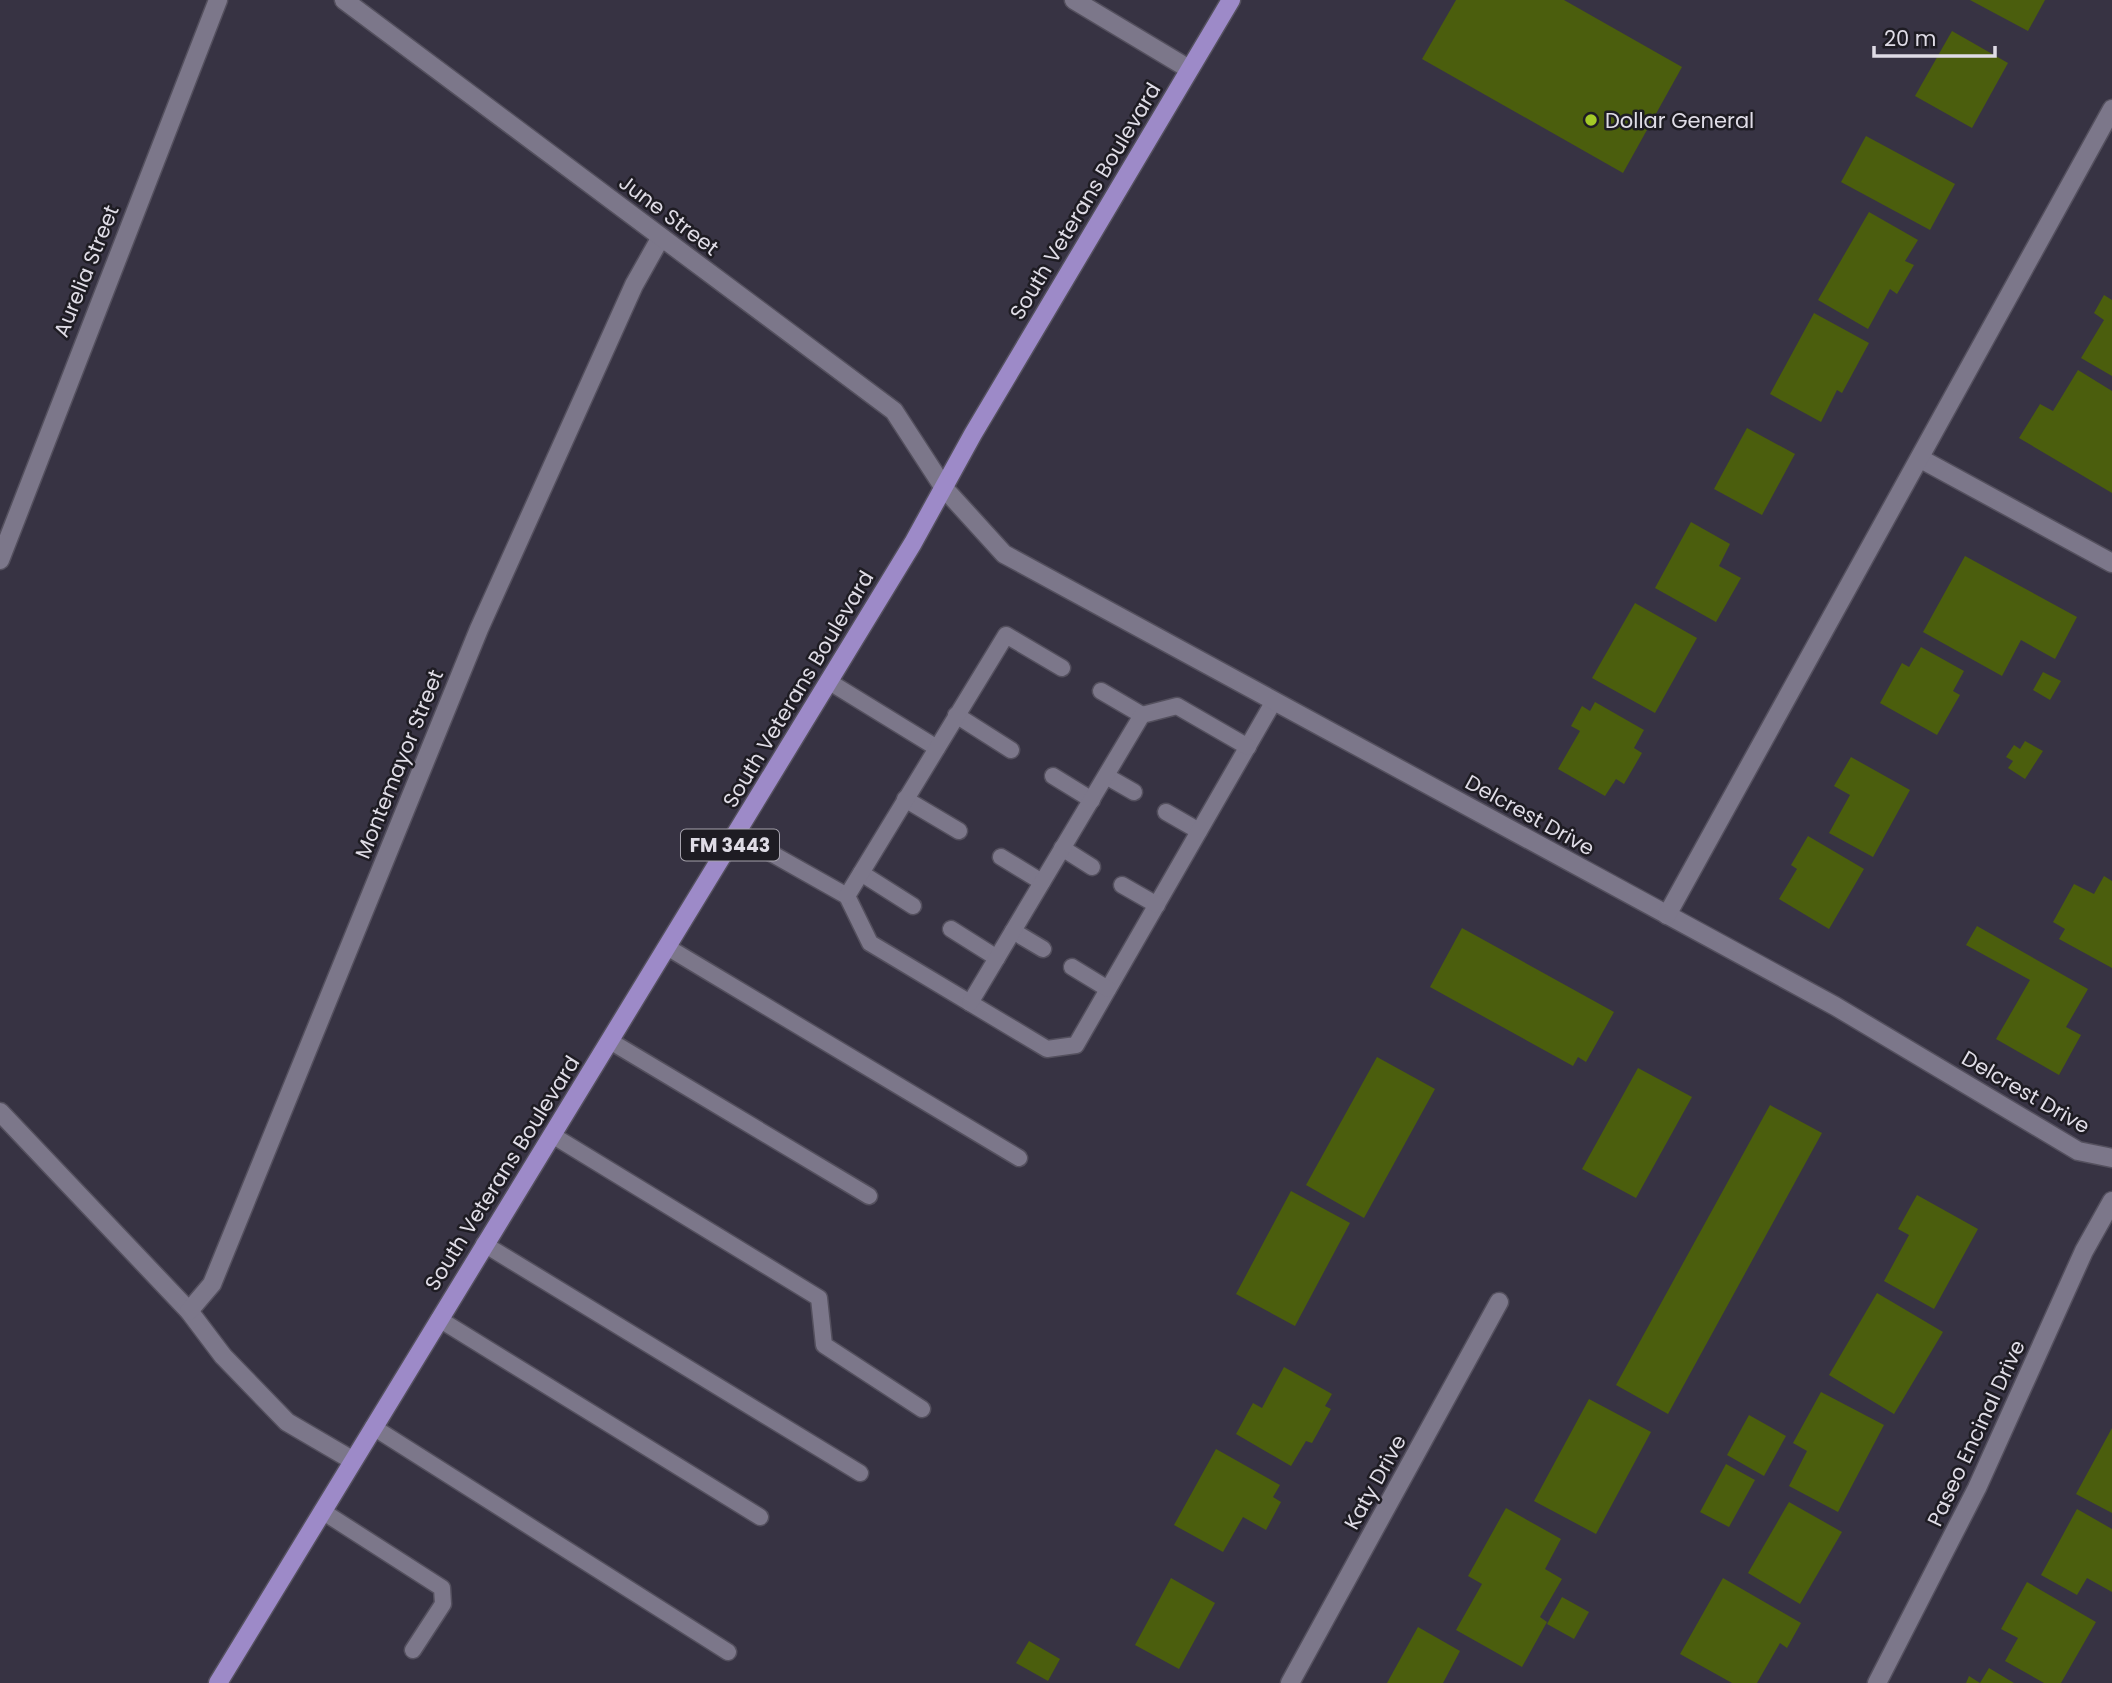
<svg xmlns="http://www.w3.org/2000/svg" width="2112" height="1683" font-family="Poppins,sans-serif">
  <rect width="100%" height="100%" fill="#373343"/>
  <g fill="#4b5e0d">
    <path d="M1456,0H1564L1682,67L1623,173L1422,59Z"/>
    <path d="M1970,0H2045L2028,31Z"/>
    <path d="M1952,31L2008,63L1972,128L1915,96Z"/>
    <path d="M1866,136L1955,184L1930,230L1841,182Z"/>
    <path d="M1869,212L1918,240L1905,261L1914,265L1897,294L1890,289L1868,329L1818,300Z"/>
    <path d="M2104,295L2112,300V376L2081,358L2104,320L2094,313Z"/>
    <path d="M1814,313L1869,343L1842,393L1837,390L1821,422L1770,394Z"/>
    <path d="M2078,370L2112,391V493L2019,438L2040,404L2053,411Z"/>
    <path d="M1747,428L1795,454L1762,515L1714,489Z"/>
    <path d="M1691,522L1730,544L1719,566L1741,578L1716,622L1655,588Z"/>
    <path d="M1965,556L2077,617L2055,659L2021,640L2002,676L1923,632Z"/>
    <path d="M1635,603L1697,638L1655,713L1592,678Z"/>
    <path d="M1921,647L1964,671L1953,691L1960,695L1937,735L1880,703L1902,663L1909,667Z"/>
    <path d="M2043,672L2061,681L2050,700L2033,690Z"/>
    <path d="M1595,702L1644,730L1634,748L1642,753L1624,784L1616,779L1605,796L1558,769L1580,731L1571,726L1582,706L1590,711Z"/>
    <path d="M2025,741L2043,751L2025,779L2008,768L2013,761L2006,757L2014,745L2020,749Z"/>
    <path d="M1851,757L1910,790L1873,857L1829,833L1850,795L1834,786Z"/>
    <path d="M1808,836L1864,869L1829,929L1779,899L1797,869L1791,865Z"/>
    <path d="M2104,876L2112,881V968L2059,939L2065,929L2053,922L2074,884L2094,894Z"/>
    <path d="M1977,926L2088,989L2066,1027L2081,1035L2059,1075L1996,1039L2030,980L1966,945Z"/>
    <path d="M1462,928L1614,1012L1586,1062L1578,1057L1573,1066L1430,987Z"/>
    <path d="M1377,1057L1435,1089L1364,1218L1306,1185Z"/>
    <path d="M1638,1068L1692,1097L1636,1198L1582,1169Z"/>
    <path d="M1770,1105L1822,1133L1668,1414L1616,1385Z"/>
    <path d="M1291,1191L1350,1223L1295,1326L1236,1294Z"/>
    <path d="M1917,1195L1978,1229L1934,1309L1884,1281L1909,1235L1898,1229Z"/>
    <path d="M1877,1293L1943,1332L1894,1414L1829,1375Z"/>
    <path d="M1284,1367L1332,1394L1325,1406L1331,1409L1312,1443L1306,1441L1291,1466L1236,1434L1253,1403L1262,1408Z"/>
    <path d="M1821,1392L1884,1425L1838,1512L1789,1486L1807,1451L1793,1443Z"/>
    <path d="M1589,1399L1651,1432L1596,1534L1534,1501Z"/>
    <path d="M1749,1415L1786,1436L1764,1476L1727,1455Z"/>
    <path d="M2112,1428V1513L2076,1494Z"/>
    <path d="M1216,1449L1280,1485L1273,1497L1281,1502L1266,1530L1243,1517L1223,1552L1174,1525Z"/>
    <path d="M1726,1464L1755,1480L1729,1527L1700,1512Z"/>
    <path d="M1789,1502L1842,1532L1800,1604L1748,1573Z"/>
    <path d="M1506,1508L1561,1539L1545,1569L1562,1579L1540,1617L1547,1622L1522,1667L1456,1630L1482,1584L1468,1576Z"/>
    <path d="M2077,1509L2112,1529V1592L2087,1578L2077,1595L2041,1575Z"/>
    <path d="M1171,1578L1215,1603L1179,1669L1135,1645Z"/>
    <path d="M1723,1578L1801,1623L1787,1648L1780,1643L1757,1683H1732L1680,1654Z"/>
    <path d="M2027,1582L2096,1622L2061,1683H2044L2005,1661L2018,1638L2001,1629Z"/>
    <path d="M1562,1597L1589,1612L1574,1639L1547,1624Z"/>
    <path d="M1418,1627L1460,1651L1443,1683H1387Z"/>
    <path d="M1029,1641L1060,1659L1048,1681L1016,1663Z"/>
    <path d="M1989,1668L2014,1683H1966L1969,1676L1980,1683Z"/>
  </g>
  <g fill="none" stroke-linecap="round" stroke-linejoin="round">
    <defs>
      <g id="service">
        <path d="M828,681L937,748"/>
        <path d="M1101,691L1142,715"/>
        <path d="M956,715L1011,750"/>
        <path d="M1053,776L1092,800"/>
        <path d="M1106,776L1134,792"/>
        <path d="M905,799L959,831"/>
        <path d="M1166,812L1199,831"/>
        <path d="M737,834L847,896L870,943L1047,1049L1076,1045L1274,701"/>
        <path d="M1062,848L1092,867"/>
        <path d="M1001,857L1042,882"/>
        <path d="M861,873L913,906"/>
        <path d="M1122,885L1157,905"/>
        <path d="M847,896L1006,635L1062,668"/>
        <path d="M951,929L997,958"/>
        <path d="M1013,931L1043,949"/>
        <path d="M667,947L1019,1158"/>
        <path d="M1072,967L1108,989"/>
        <path d="M970,1003L1142,715L1177,706L1248,747"/>
        <path d="M610,1041L869,1196"/>
        <path d="M552,1135L819,1298L824,1345L922,1409"/>
        <path d="M484,1244L860,1473"/>
        <path d="M439,1319L760,1517"/>
        <path d="M373,1427L728,1652"/>
        <path d="M322,1511L442,1588L443,1604L413,1650"/>
      </g>
      <g id="minor">
        <path d="M1074,0L1189,69"/>
        <path d="M1921,459L2112,563"/>
        <path d="M944,488L1004,554L1835,1006L2078,1151L2112,1158"/>
        <path d="M0,560L218,0"/>
        <path d="M1667,915L2112,109"/>
        <path d="M0,1112L189,1311L223,1356L287,1422L352,1460"/>
        <path d="M189,1311L212,1284L479,629L634,285L661,237"/>
        <path d="M1290,1683L1499,1302"/>
        <path d="M1877,1683L1977,1488L2084,1251L2112,1201"/>
      </g>
      <path id="tertiary" d="M344,0L894,411L944,488"/>
      <path id="primary" d="M218,1683L913,543L973,434L1231,0"/>
    </defs>
    <use href="#service" stroke="#54505e" stroke-width="19"/>
    <use href="#minor" stroke="#54505e" stroke-width="21"/>
    <use href="#tertiary" stroke="#54505e" stroke-width="21"/>
    <use href="#primary" stroke="#54505e" stroke-width="21"/>
    <use href="#service" stroke="#7c778a" stroke-width="16"/>
    <use href="#minor" stroke="#7c778a" stroke-width="18"/>
    <use href="#tertiary" stroke="#7c778a" stroke-width="18"/>
    <use href="#primary" stroke="#9d8ac8" stroke-width="18"/>
  </g>
  <circle fill="#a3c927" stroke="#1e1c23" stroke-width="2.5" cx="1591" cy="120" r="7"/>
  <g text-anchor="middle" dominant-baseline="central" stroke-width="5" stroke-linejoin="round" paint-order="stroke">
    <rect fill="#1e1c23" stroke="#a5a2ac" stroke-width="2" x="681" y="829.5" width="98" height="31" rx="5"/>
    <g font-size="19" font-weight="bold" fill="#dfdce6">
      <text x="730" y="845">FM 3443</text>
    </g>
    <g font-size="21" fill="#dfdce6" stroke="#1e1c23" text-anchor="start">
      <text x="1605" y="120">Dollar General</text>
    </g>
    <g font-size="21" fill="#dfdce6" stroke="#1e1c23">
      <text transform="translate(1085 201) rotate(-59)">South Veterans Boulevard</text>
      <text transform="translate(669 215) rotate(37)">June Street</text>
      <text transform="translate(86 271) rotate(-68)">Aurelia Street</text>
      <text transform="translate(798 689) rotate(-59)">South Veterans Boulevard</text>
      <text transform="translate(399 764) rotate(-68)">Montemayor Street</text>
      <text transform="translate(1530 815) rotate(29)">Delcrest Drive</text>
      <text transform="translate(2026 1092) rotate(30)">Delcrest Drive</text>
      <text transform="translate(502 1173) rotate(-58)">South Veterans Boulevard</text>
      <text transform="translate(1976 1433) rotate(-65)">Paseo Encinal Drive</text>
      <text transform="translate(1375 1482) rotate(-61)">Katy Drive</text>
    </g>
  </g>
  <path d="M1874 46v10h121v-10" fill="none" stroke="#dfdce6" stroke-width="3.5"/>
  <text x="1884" y="46" font-size="21" fill="#dfdce6" stroke="#1e1c23" stroke-width="5" paint-order="stroke">20 m</text>
</svg>
